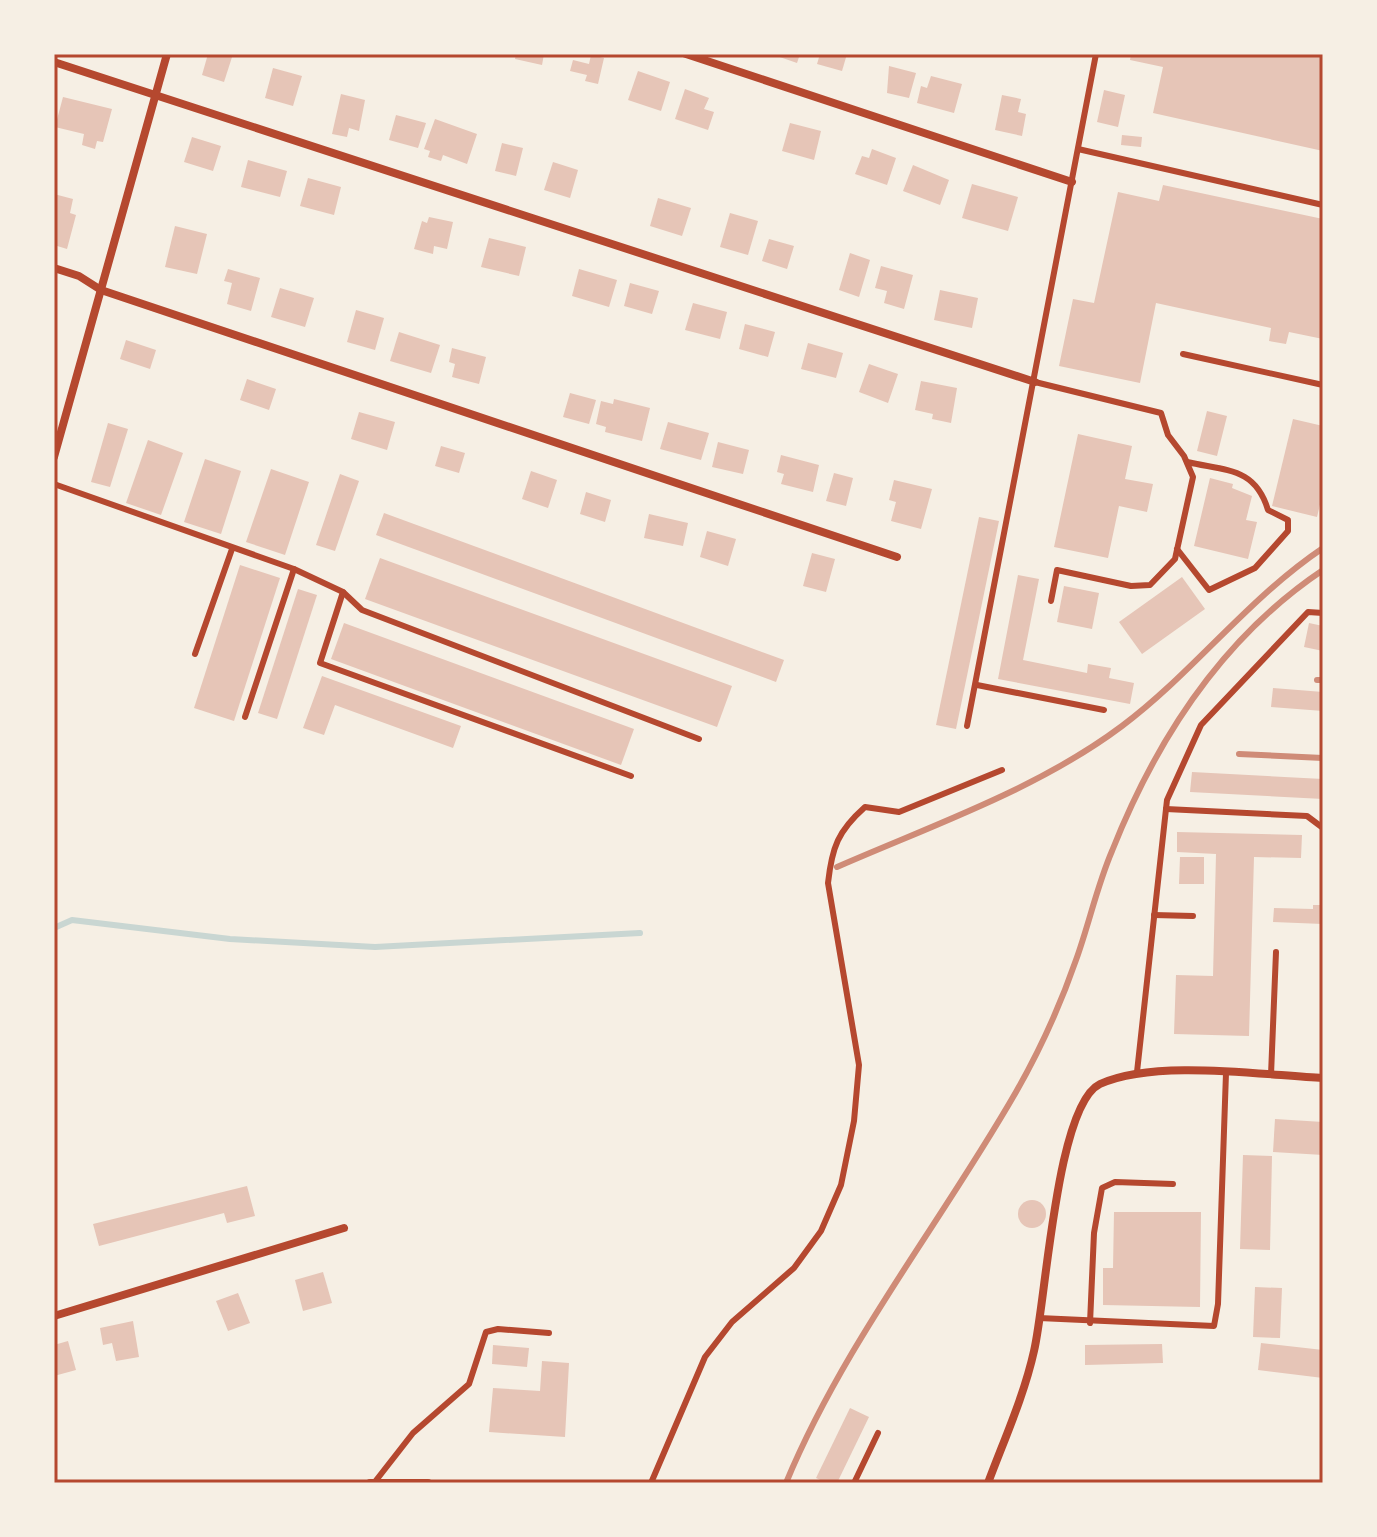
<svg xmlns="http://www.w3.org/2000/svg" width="1377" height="1537" font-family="'DM Sans',sans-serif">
  <rect width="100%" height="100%" fill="#f6efe4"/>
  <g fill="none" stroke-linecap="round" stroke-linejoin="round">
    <path stroke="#c9d6d2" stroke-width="6" d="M54,928L72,920L230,939L375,947L640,933"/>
  </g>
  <g fill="#e6c5b7">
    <path d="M208,54H233L224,82L202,75Z"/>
    <path d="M516,54H544L542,65L515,59Z"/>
    <path d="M771,54H800L797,63Z"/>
    <path d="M820,54H847L842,71L817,64Z"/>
    <path d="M1131,54H1323V151L1153,113L1163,67L1130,60Z"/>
    <path d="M591,55L604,58L598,84L585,81L587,75L570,71L573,60L589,64Z"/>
    <path d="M889,66L916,73L909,98L887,93Z"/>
    <path d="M273,68L302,76L293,106L265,98Z"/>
    <path d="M638,71L670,82L661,111L628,100Z"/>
    <path d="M931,76L962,84L954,113L917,103L921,86L927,88Z"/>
    <path d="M685,89L709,98L704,109L714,112L708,130L675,119Z"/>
    <path d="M1104,90L1125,95L1118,127L1097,122Z"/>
    <path d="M341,94L365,100L359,131L349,128L347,137L332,134Z"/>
    <path d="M1002,95L1021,99L1018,112L1026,114L1022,136L995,130Z"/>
    <path d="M63,97L112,109L103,142L97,141L95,149L82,145L84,134L55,127Z"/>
    <path d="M396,115L426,123L418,148L389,140Z"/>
    <path d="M435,119L477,134L467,164L443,155L441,161L428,157L430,151L424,149Z"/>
    <path d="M790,123L821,131L814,160L782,151Z"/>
    <path d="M1122,135L1142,137L1141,147L1121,145Z"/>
    <path d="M192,137L221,146L213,171L184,162Z"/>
    <path d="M502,143L523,148L516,176L495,171Z"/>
    <path d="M872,149L896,158L887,185L855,174L862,156L869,158Z"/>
    <path d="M248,160L287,171L280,197L241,187Z"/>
    <path d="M553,162L578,170L570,198L544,190Z"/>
    <path d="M913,165L949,180L940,205L903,191Z"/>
    <path d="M308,178L341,187L334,215L300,206Z"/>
    <path d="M972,184L1018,197L1008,231L962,218Z"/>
    <path d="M1163,185L1323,219V339L1289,332L1286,344L1269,341L1271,328L1156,303L1140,383L1059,366L1073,299L1094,303L1118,192L1159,201Z"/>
    <path d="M54,194L73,199L70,213L76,215L67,249L54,245Z"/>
    <path d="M658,198L691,208L682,236L650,226Z"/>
    <path d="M730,213L758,221L748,255L720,247Z"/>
    <path d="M429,217L453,222L447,249L434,246L433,254L414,249L422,221L427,223Z"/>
    <path d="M175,226L207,234L197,274L165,267Z"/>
    <path d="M489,238L526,247L519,276L481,267Z"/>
    <path d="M769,239L794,246L787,269L762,261Z"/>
    <path d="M850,253L870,260L859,297L839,290Z"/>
    <path d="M881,266L913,275L904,309L884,303L887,291L875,288Z"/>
    <path d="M228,269L260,278L251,311L227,304L232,283L224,281Z"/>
    <path d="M579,269L617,280L609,307L572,296Z"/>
    <path d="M630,283L659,291L652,314L624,306Z"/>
    <path d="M280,288L314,298L305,327L271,317Z"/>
    <path d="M940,290L978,298L972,328L934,320Z"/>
    <path d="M693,303L727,312L720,339L685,330Z"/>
    <path d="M356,310L384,318L375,350L347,342Z"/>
    <path d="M745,324L775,332L768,357L739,349Z"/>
    <path d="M399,332L440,345L431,373L390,361Z"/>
    <path d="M126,340L156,350L150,369L120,359Z"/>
    <path d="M808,343L843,353L836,378L801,369Z"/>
    <path d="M452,348L486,357L479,384L452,377L455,364L449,362Z"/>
    <path d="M869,364L898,374L888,403L859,392Z"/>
    <path d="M247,379L276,389L269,410L240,400Z"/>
    <path d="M921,381L957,388L951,423L932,419L933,414L915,410Z"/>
    <path d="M570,393L596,400L589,424L563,417Z"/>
    <path d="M614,399L650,408L642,441L605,432L606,427L596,424L601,401L613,404Z"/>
    <path d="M1207,411L1227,416L1217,456L1197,451Z"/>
    <path d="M359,412L395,422L387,450L351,439Z"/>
    <path d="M1293,419L1323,426V492L1317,517L1272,506Z"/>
    <path d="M668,422L709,433L701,460L660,449Z"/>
    <path d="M108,423L128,429L110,487L91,482Z"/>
    <path d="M1078,434L1132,446L1125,479L1153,484L1147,512L1119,506L1108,558L1054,547Z"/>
    <path d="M148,440L183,453L161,515L126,503Z"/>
    <path d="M718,442L749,450L743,474L712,467Z"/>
    <path d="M441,446L465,453L459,473L435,466Z"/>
    <path d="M781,455L819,465L813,492L781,484L784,474L777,472Z"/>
    <path d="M205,459L241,471L221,534L184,522Z"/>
    <path d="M271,469L309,482L285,555L246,542Z"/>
    <path d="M531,471L557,480L548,508L522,499Z"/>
    <path d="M834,473L853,478L846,506L826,501Z"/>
    <path d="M340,474L359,481L335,551L316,545Z"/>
    <path d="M1210,478L1233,484L1232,488L1252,496L1246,520L1257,522L1248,559L1194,546Z"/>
    <path d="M894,480L932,489L921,529L891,521L896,502L889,500Z"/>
    <path d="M586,492L611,500L605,522L580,514Z"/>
    <path d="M384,513L784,660L776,682L376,535Z"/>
    <path d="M649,514L688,523L683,546L644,538Z"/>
    <path d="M979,517L999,521L956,729L936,725Z"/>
    <path d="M707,531L736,539L728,566L700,557Z"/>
    <path d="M812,553L835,559L826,592L803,586Z"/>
    <path d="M380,558L732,686L717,727L365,599Z"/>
    <path d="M240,565L280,578L234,721L194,708Z"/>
    <path d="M1018,575L1039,579L1023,660L1087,673L1088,664L1111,668L1109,678L1134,683L1130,704L998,679Z"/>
    <path d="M1182,577L1205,609L1142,654L1119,622Z"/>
    <path d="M1064,586L1099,593L1092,629L1057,622Z"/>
    <path d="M298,589L317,595L277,719L258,713Z"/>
    <path d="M344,623L634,729L621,765L331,659Z"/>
    <path d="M1309,623L1323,626V651L1304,647Z"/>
    <path d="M322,676L461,726L453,748L335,705L324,735L303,728Z"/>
    <path d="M1273,688L1323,692V711L1271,707Z"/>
    <path d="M1192,772L1323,779V799L1190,792Z"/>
    <path d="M1177,832L1302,835L1301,858L1254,857L1249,1036L1174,1034L1176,975L1213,976L1216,854L1177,852Z"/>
    <path d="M1180,857H1204V884H1179Z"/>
    <path d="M1313,905H1323V924L1273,922L1274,908L1313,909Z"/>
    <path d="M1275,1119L1323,1122V1155L1273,1152Z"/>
    <path d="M1243,1155L1272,1156L1270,1250L1240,1249Z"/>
    <path d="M247,1186L255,1216L227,1223L224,1213L99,1246L93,1224Z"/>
    <circle cx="1032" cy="1214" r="14"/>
    <path d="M1114,1212H1201L1200,1307L1103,1305V1268H1113Z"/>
    <path d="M323,1272L332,1303L303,1311L295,1280Z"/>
    <path d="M1255,1287L1282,1288L1280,1338L1253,1337Z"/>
    <path d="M238,1293L250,1323L228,1331L216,1301Z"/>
    <path d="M133,1321L139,1357L116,1361L112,1343L103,1345L100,1328Z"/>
    <path d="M68,1341L76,1370L54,1376V1345Z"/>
    <path d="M1261,1343L1323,1350V1378L1258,1370Z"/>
    <path d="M1162,1344L1163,1363L1085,1365V1345Z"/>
    <path d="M493,1345L529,1348L527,1367L492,1364Z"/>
    <path d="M542,1361L569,1363L565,1437L489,1432L493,1388L540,1391Z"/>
    <path d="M850,1408L869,1417L837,1483H827L816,1478Z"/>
  </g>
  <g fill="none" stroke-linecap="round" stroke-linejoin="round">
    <g stroke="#b5482f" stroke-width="6">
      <path d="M1078,149L1323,205"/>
      <path d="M1183,354L1323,385"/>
      <path d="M1035,382L1161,413L1168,435L1184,456L1193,477L1175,559L1150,585L1131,586L1057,570L1051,601"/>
      <path d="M54,484L294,569L343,592L362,610L699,739"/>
      <path d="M1177,549L1209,590L1255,568L1288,531V520L1268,510C1255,467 1226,471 1187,462"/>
      <path d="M343,592L320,663L631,776"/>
      <path d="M195,654L232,549"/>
      <path d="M977,685L1104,710"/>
      <path d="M245,717L294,569"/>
      <path d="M967,726L1096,54"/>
      <path d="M1166,809L1307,816L1323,828"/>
      <path d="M1154,915L1193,916"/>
      <path d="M1137,1072L1167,800L1201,725L1308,612L1323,613"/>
      <path d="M1271,1075L1276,952"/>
      <path d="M1039,1318L1214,1326L1218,1304L1226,1073"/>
      <path d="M1090,1323L1094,1233L1102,1188L1115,1182L1173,1184"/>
      <path d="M374,1483L413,1433L469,1384L486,1332L498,1329L549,1333"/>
      <path d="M651,1483L705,1357L732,1322L794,1268L821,1231L841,1185L854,1121L859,1065L828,883C832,847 838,831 865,807L899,812L1002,770"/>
      <path d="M859,1483H854L878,1433"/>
    </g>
    <g stroke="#b5482f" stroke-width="8">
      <path d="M686,54L1072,182"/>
      <path d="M54,62L1035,382"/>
      <path d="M54,268L79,276L101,290L897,557"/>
      <path d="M54,457L167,54"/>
      <path d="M54,1316L344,1228"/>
      <path d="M370,1483H428"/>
      <path d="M988,1483C1004,1440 1024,1396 1034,1351C1046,1302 1056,1105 1100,1084C1155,1059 1262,1075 1323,1078"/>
    </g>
    <g stroke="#cf8b77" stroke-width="6">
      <path d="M1317,680H1323"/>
      <path d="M1239,754L1323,758"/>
      <path d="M837,867C933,825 1038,789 1122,726C1194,672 1246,600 1323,548"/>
      <path d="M786,1483C844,1343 941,1223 1016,1092C1040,1050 1060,1006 1076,960C1089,924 1097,886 1112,851C1156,740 1223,637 1323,570"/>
    </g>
  </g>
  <rect width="1377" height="1537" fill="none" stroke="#f6efe4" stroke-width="112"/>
  <rect x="56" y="56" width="1265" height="1425" fill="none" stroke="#b5482f" stroke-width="3"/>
</svg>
